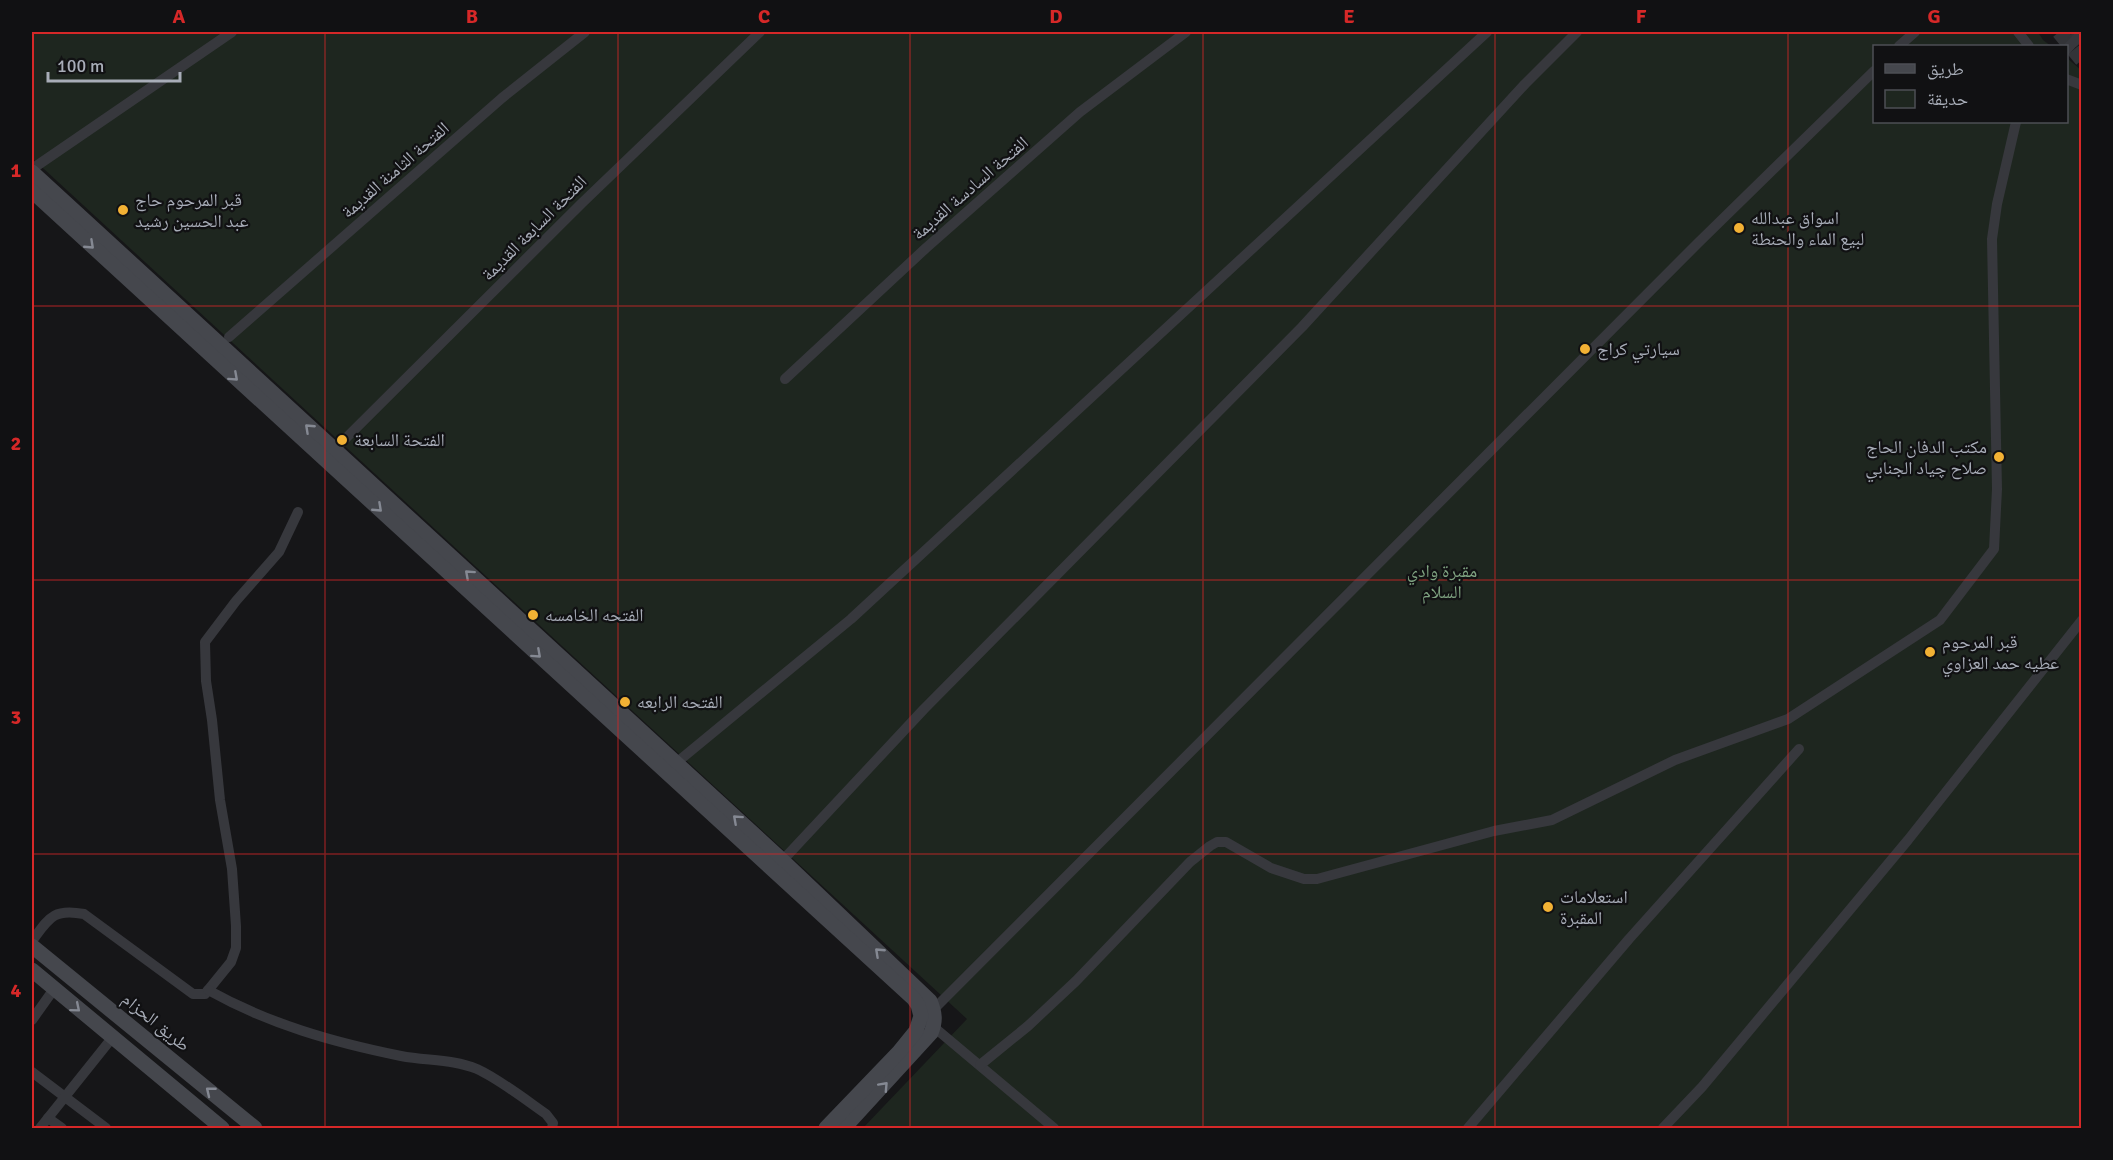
<svg xmlns="http://www.w3.org/2000/svg" width="2113" height="1160" font-family="Signika,'Noto Naskh Arabic',sans-serif">
  <rect width="100%" height="100%" fill="#161618"/>
  <path fill="#1e261f" d="M32,32H2038L2043,40L2051,46H1874V122H2066L2067,58L2081,70V1128H863L967,1019L32,158Z"/>
  <g fill="none" stroke-linecap="round" stroke-linejoin="round">
    <g stroke="#333438" stroke-width="15" stroke-dasharray="15 8" stroke-linecap="butt">
      <path d="M2059,32L2082,60"/>
      <path d="M2074,32L2082,42"/>
    </g>
    <g stroke="#37383d" stroke-width="10">
      <path d="M2018,32L2029,46"/>
      <path d="M1899,46L1915,32"/>
      <path d="M2066,50L2082,33"/>
      <path d="M2066,79L2082,85"/>
      <path d="M32,169L232,32"/>
      <path d="M229,337L502,98L585,32"/>
      <path d="M785,379L926,248L1080,112L1186,32"/>
      <path d="M334,450L582,203L760,32"/>
      <path d="M676,763L851,619L1487,32"/>
      <path d="M782,861L924,709L1302,327L1525,84L1577,32"/>
      <path d="M32,941C49,918 53,908 84,914L193,994H205L231,962L236,948V926L232,869L220,800L212,720L206,681L205,642L236,601L279,552L298,512"/>
      <path d="M208,990C269,1024 332,1042 401,1056C427,1061 453,1059 477,1069C499,1079 526,1100 546,1114L553,1123L552,1128"/>
      <path d="M934,1009L1698,243L1874,71"/>
      <path d="M32,1020L54,989"/>
      <path d="M929,1023L1054,1128"/>
      <path d="M980,1065L1028,1026L1076,981L1190,862L1210,846L1217,842H1226L1271,868L1304,879H1317L1494,831L1552,820L1675,760L1788,719L1940,620L1994,549L1997,489L1992,239L1997,204L2016,122"/>
      <path d="M32,1072L106,1128"/>
      <path d="M48,1118L62,1128"/>
      <path d="M40,1128L112,1038"/>
      <path d="M1468,1128L1629,939L1799,749"/>
      <path d="M1663,1128L1702,1087L1908,840L2082,620"/>
    </g>
    <g stroke="#45474d" stroke-width="15">
      <path d="M32,172L782,860L930,1001C935,1013 936,1021 931,1033L844,1128"/>
      <path d="M32,191L914,999L918,1005L921,1016L916,1031L899,1052L826,1128"/>
      <path d="M32,946L255,1128"/>
      <path d="M32,970L222,1128"/>
    </g>
  </g>
  <defs><path id="oneway-chevron" d="M-2-3.5L2.5 0L-2 3.5" fill="none" stroke-width="1.6" stroke-linecap="round" stroke-linejoin="round" transform="scale(1.5)"/></defs>
  <g stroke="#858993">
    <use href="#oneway-chevron" transform="translate(90 245) rotate(43)"/>
    <use href="#oneway-chevron" transform="translate(234 377) rotate(42)"/>
    <use href="#oneway-chevron" transform="translate(309 428) rotate(-137)"/>
    <use href="#oneway-chevron" transform="translate(378 508) rotate(43)"/>
    <use href="#oneway-chevron" transform="translate(469 574) rotate(-138)"/>
    <use href="#oneway-chevron" transform="translate(537 654) rotate(42)"/>
    <use href="#oneway-chevron" transform="translate(737 819) rotate(-138)"/>
    <use href="#oneway-chevron" transform="translate(879 952) rotate(-137)"/>
    <use href="#oneway-chevron" transform="translate(76 1008) rotate(40)"/>
    <use href="#oneway-chevron" transform="translate(884 1086) rotate(-47)"/>
    <use href="#oneway-chevron" transform="translate(210 1091) rotate(-141)"/>
  </g>
  <path fill="none" stroke="#d62828" stroke-width="1.5" stroke-opacity="0.55" d="M325,32V1128M618,32V1128M910,32V1128M1203,32V1128M1495,32V1128M1788,32V1128M32,306H2082M32,580H2082M32,854H2082"/>
  <g fill="#f2b134" stroke="#111113" stroke-width="2">
    <circle cx="123" cy="210" r="6"/>
    <circle cx="1739" cy="228" r="6"/>
    <circle cx="1585" cy="349" r="6"/>
    <circle cx="342" cy="440" r="6"/>
    <circle cx="1999" cy="457" r="6"/>
    <circle cx="533" cy="615" r="6"/>
    <circle cx="1930" cy="652" r="6"/>
    <circle cx="625" cy="702" r="6"/>
    <circle cx="1548" cy="907" r="6"/>
  </g>
  <g text-anchor="middle" dominant-baseline="central" stroke-width="4.5" stroke-linejoin="round" paint-order="stroke">
    <g font-size="18" fill="#a8adb8" stroke="#111113">
      <text transform="translate(395 170) rotate(-41)">الفتحة الثامنة القديمة</text>
      <text transform="translate(970 188) rotate(-41)">الفتحة السادسة القديمة</text>
      <text transform="translate(534 228) rotate(-45)">الفتحة السابعة القديمة</text>
      <text transform="translate(156 1022) rotate(39)">طريق الحزام</text>
    </g>
    <g font-size="18" fill="#a8adb8" stroke="#111113" text-anchor="start">
      <text x="135" y="200">قبر المرحوم حاج<tspan x="135" dy="21">عبد الحسين رشيد</tspan></text>
      <text x="1751" y="218">اسواق عبدالله<tspan x="1751" dy="21">لبيع الماء والحنطة</tspan></text>
      <text x="1597" y="349">سيارتي كراج</text>
      <text x="354" y="440">الفتحة السابعة</text>
      <text x="1987" y="447" text-anchor="end">مكتب الدفان الحاج<tspan x="1987" dy="21">صلاح چياد الجنابي</tspan></text>
      <text x="545" y="615">الفتحه الخامسه</text>
      <text x="1942" y="642">قبر المرحوم<tspan x="1942" dy="21">عطيه حمد العزاوي</tspan></text>
      <text x="637" y="702">الفتحه الرابعه</text>
      <text x="1560" y="897">استعلامات<tspan x="1560" dy="21">المقبرة</tspan></text>
    </g>
    <g font-size="18" fill="#7fa381" stroke="#111113">
      <text x="1442" y="571">مقبرة وادي<tspan x="1442" dy="21">السلام</tspan></text>
    </g>
  </g>
  <rect width="2113" height="1160" fill="none" stroke="#111113" stroke-width="66"/>
  <rect x="1873" y="45" width="195" height="78" fill="#111113" stroke="#4d4f55" stroke-width="1.5"/>
  <rect x="1885" y="64" width="30" height="9" fill="#45474d" stroke="#4d4f55" stroke-width="1.5"/>
  <text x="1927" y="75" font-size="18" fill="#a8adb8">طريق</text>
  <rect x="1885" y="90" width="30" height="18" fill="#1e261f" stroke="#4d4f55" stroke-width="1.5"/>
  <text x="1927" y="105" font-size="18" fill="#a8adb8">حديقة</text>
  <path d="M48 72v9h132v-9" fill="none" stroke="#a8adb8" stroke-width="3"/>
  <text x="57" y="72" font-size="18" fill="#a8adb8" stroke="#111113" stroke-width="4.5" paint-order="stroke">100 m</text>
  <rect x="33" y="33" width="2047" height="1094" fill="none" stroke="#d62828" stroke-width="2"/>
  <g font-size="20" text-anchor="middle" font-weight="bold" fill="#d62828">
    <text x="179" y="23">A</text>
    <text x="472" y="23">B</text>
    <text x="764" y="23">C</text>
    <text x="1056" y="23">D</text>
    <text x="1349" y="23">E</text>
    <text x="1641" y="23">F</text>
    <text x="1934" y="23">G</text>
    <text x="16" y="177">1</text>
    <text x="16" y="450">2</text>
    <text x="16" y="724">3</text>
    <text x="16" y="997">4</text>
  </g>
</svg>
